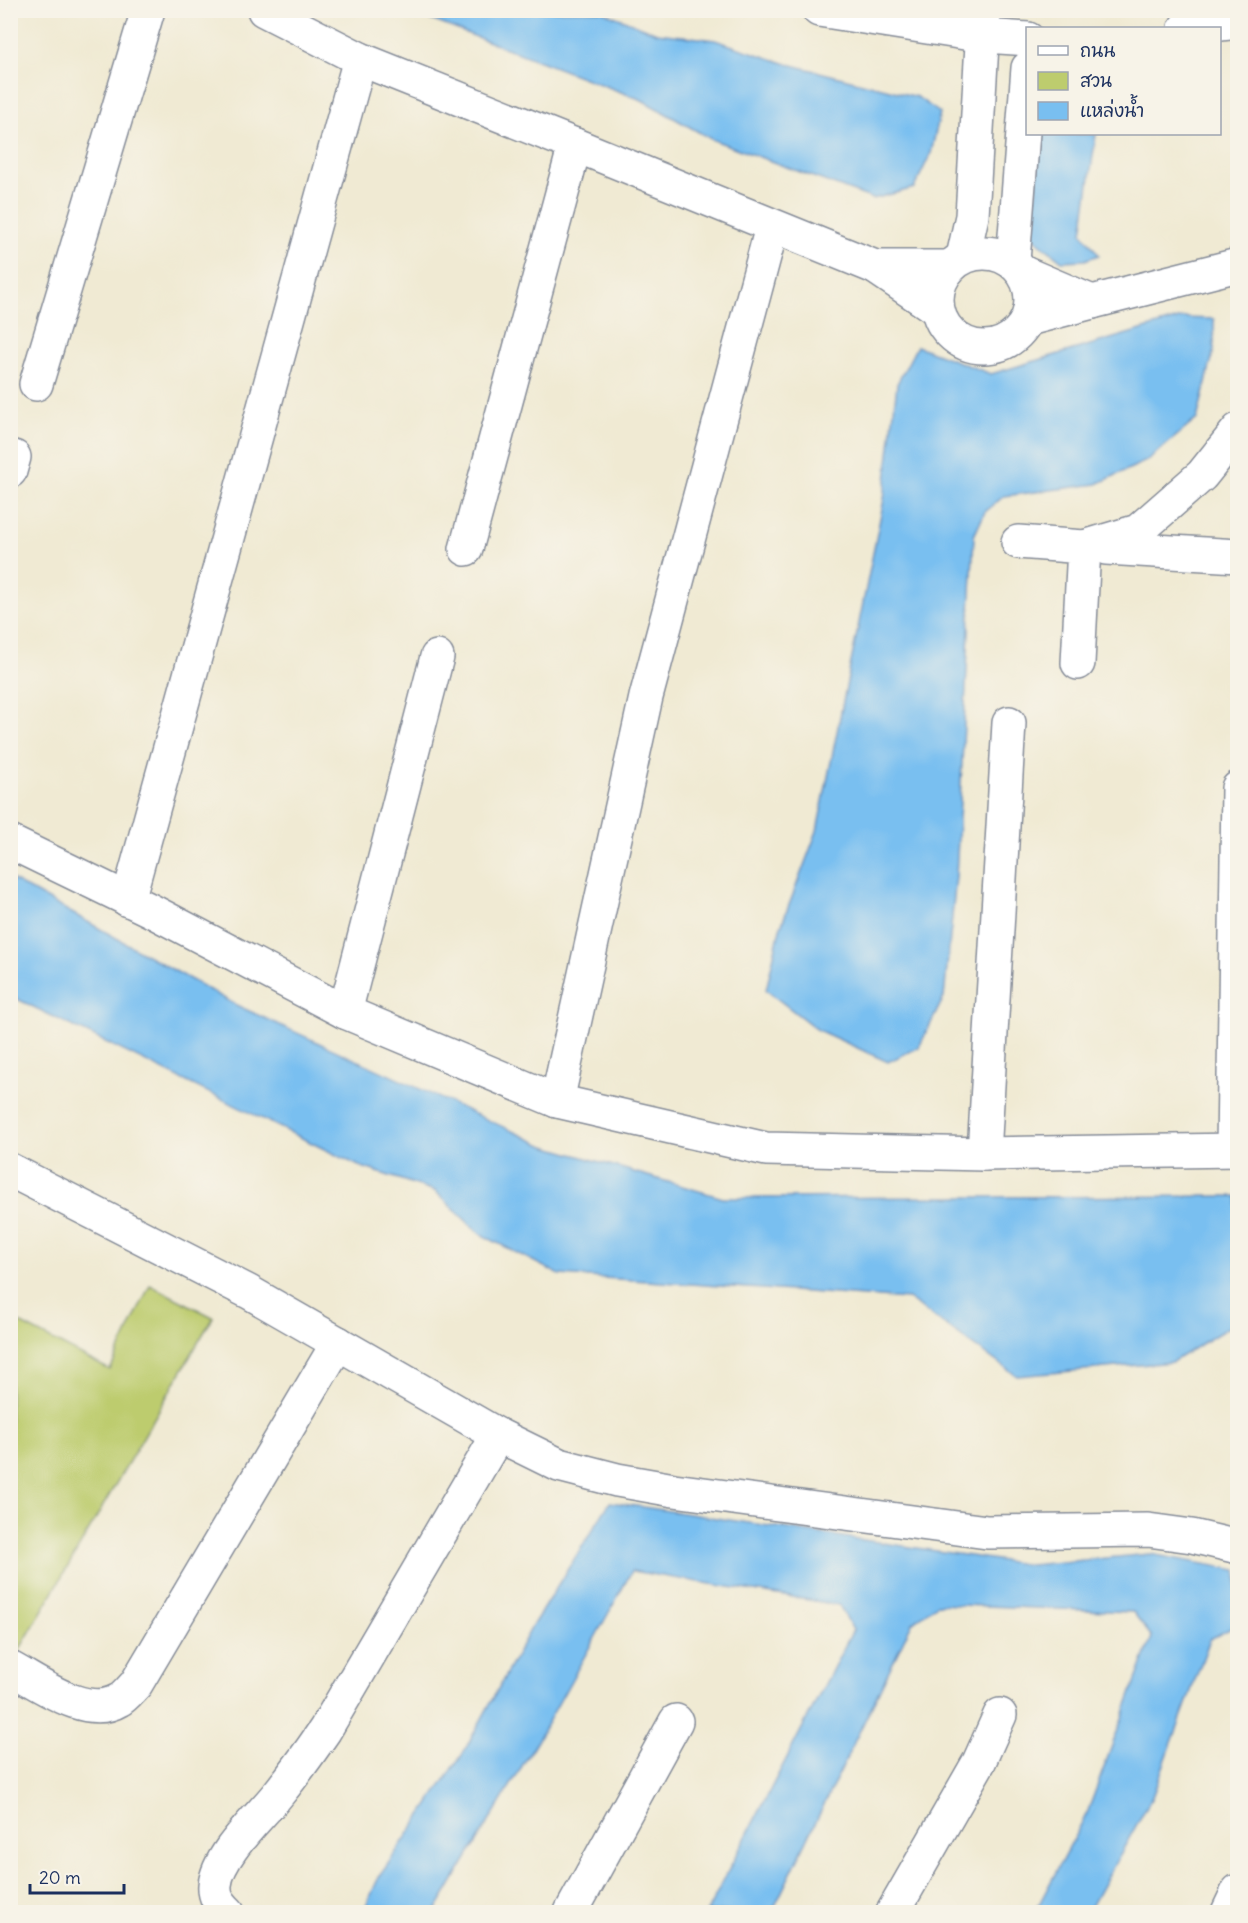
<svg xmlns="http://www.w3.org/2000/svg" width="1248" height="1923" font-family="Delius,'Playpen Sans Thai',sans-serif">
  <rect width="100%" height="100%" fill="#f7f3e8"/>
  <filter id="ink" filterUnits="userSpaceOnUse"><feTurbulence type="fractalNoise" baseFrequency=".0167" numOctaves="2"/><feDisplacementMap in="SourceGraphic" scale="12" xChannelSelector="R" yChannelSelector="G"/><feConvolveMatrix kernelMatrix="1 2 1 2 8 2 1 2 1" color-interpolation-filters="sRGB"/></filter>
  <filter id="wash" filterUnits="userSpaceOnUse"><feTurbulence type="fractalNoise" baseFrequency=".008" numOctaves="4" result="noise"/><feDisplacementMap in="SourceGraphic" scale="24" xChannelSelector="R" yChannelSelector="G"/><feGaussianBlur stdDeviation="1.35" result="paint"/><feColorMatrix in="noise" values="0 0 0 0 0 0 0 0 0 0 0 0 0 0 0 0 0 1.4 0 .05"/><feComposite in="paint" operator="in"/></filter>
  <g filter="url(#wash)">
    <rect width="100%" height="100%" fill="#f0ead3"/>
    <path fill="#bdcc6e" stroke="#6c7e66" stroke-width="1.5" d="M150,1285L213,1317L17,1654L10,1651V1318L110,1370Z"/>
    <g fill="#79bff0" stroke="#4a77a7" stroke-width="1.5">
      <path d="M408,11H601L657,33L715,40L784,63L917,97L940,113L931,153L914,188L873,199L711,139L642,100Z"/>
      <path d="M1041,134H1096L1082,233L1099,255L1085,260L1062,261L1032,237Z"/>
      <path d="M1182,318L1214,319V350L1197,419L1146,461L1097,484L1004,496L985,512L974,536L956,876L944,997L919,1047L888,1062L818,1030L766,990L780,929L817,831L884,499L897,384L917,346L991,374Z"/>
      <path d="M11,879L236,1005L545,1146L723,1198L1237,1196V1322L1172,1362L1017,1376L908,1299L560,1275L480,1234L435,1191L359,1166L11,996Z"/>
      <path d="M610,1502L1030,1565L1150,1554L1237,1570V1625L1210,1639L1152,1797L1088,1912H1035L1088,1811L1152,1637L1133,1612L937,1604L912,1623L772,1912H707L853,1630L839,1605L632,1571L543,1731L435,1912H363L379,1877L462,1755L534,1623Z"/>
    </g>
  </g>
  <g filter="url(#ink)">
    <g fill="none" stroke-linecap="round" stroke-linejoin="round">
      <defs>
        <g id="minor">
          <path d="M264,10L360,59L575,145"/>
          <path d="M819,10L984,36L1028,39"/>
          <path d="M1185,28L1238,22"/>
          <circle cx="984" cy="300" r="47"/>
          <path d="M963,257L972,216L984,10"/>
          <path d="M1013,261L1028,68"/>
          <path d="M1024,273L1092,302L1028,319"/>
          <path d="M1092,302L1238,265"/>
          <path d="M937,309L875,267H950"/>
          <path d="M36,384L148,10"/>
          <path d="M10,471L14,457"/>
          <path d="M1018,542L1084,547L1078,663"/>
          <path d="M1084,547L1138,531L1202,475L1238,430"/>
          <path d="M1106,548L1238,556"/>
          <path d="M466,549L575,145L875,267"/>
          <path d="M10,842L150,910L345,1012L557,1101L766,1149L984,1154L1238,1150"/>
          <path d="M128,900L360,59"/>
          <path d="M345,1012L437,657"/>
          <path d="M557,1101L646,697L772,227"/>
          <path d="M1233,1150L1238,788"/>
          <path d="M984,1154L1009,723"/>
          <path d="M10,1170L249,1292L498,1435L559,1465L617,1480L674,1490L987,1532L1148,1530L1192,1536L1238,1547"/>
          <path d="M10,1668C39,1683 86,1720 119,1700C125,1697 131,1689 136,1684L338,1343"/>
          <path d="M228,1912C220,1904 214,1897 215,1885C218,1854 260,1817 278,1794C295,1773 310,1752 325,1730L498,1435"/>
          <path d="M571,1912L676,1721"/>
          <path d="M893,1912L979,1762L1000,1715"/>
          <path d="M1228,1912L1238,1891"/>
        </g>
      </defs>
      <use href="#minor" stroke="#868c98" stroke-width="36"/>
      <use href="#minor" stroke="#fff" stroke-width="33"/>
    </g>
  </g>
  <rect width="1248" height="1923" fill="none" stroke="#f7f3e8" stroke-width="36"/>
  <rect x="1026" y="27" width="195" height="108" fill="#f7f3e8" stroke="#9fa5b1" stroke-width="1.5"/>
  <rect x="1038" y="46" width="30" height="9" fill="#ffffff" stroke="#9fa5b1" stroke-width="1.5"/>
  <text x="1080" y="57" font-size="18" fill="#1b2f5e">ถนน</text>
  <rect x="1038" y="72" width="30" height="18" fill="#bdcc6e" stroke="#9fa5b1" stroke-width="1.5"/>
  <text x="1080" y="87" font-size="18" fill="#1b2f5e">สวน</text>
  <rect x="1038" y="102" width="30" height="18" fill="#79bff0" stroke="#9fa5b1" stroke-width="1.5"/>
  <text x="1080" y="117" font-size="18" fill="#1b2f5e">แหล่งน้ำ</text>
  <path d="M30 1884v9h94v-9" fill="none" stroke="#1b2f5e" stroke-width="3"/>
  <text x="39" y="1884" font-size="18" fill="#1b2f5e" stroke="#f7f3e8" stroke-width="4.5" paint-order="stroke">20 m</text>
</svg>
